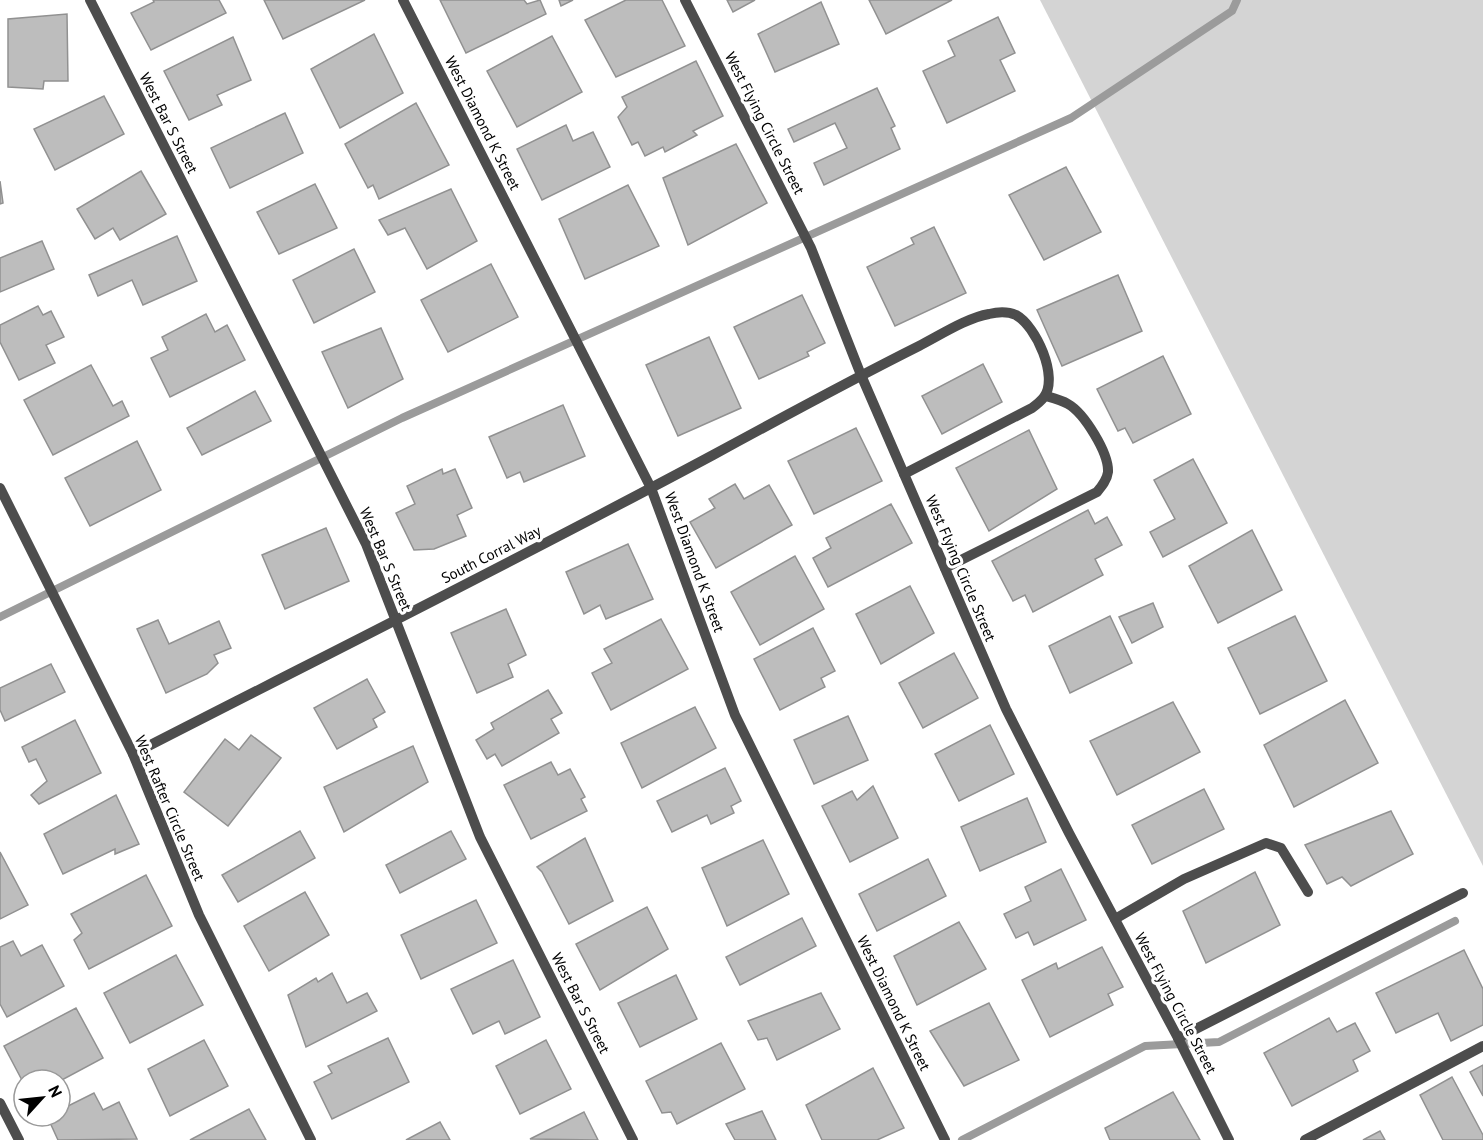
<svg xmlns="http://www.w3.org/2000/svg" width="1483" height="1140" font-family="'PT Sans',sans-serif">
  <rect width="100%" height="100%" fill="#fff"/>
  <path fill="#d4d4d4" d="M1040,0H1483V866Z"/>
  <g fill="none" stroke-linecap="round" stroke-linejoin="round">
    <g stroke="#9b9b9b" stroke-width="8">
      <path d="M0,617L402,418L1071,118L1232,11L1237,0"/>
      <path d="M962,1140L1145,1046L1219,1042L1455,921"/>
    </g>
  </g>
  <g fill="#bdbdbd" stroke="#919191" stroke-width="1.5">
    <path d="M153,0H219L226,13L151,50L131,13L154,2Z"/>
    <path d="M264,0H365L283,39Z"/>
    <path d="M440,0H524L527,4L540,0L546,14L466,53Z"/>
    <path d="M559,0H573L561,6Z"/>
    <path d="M626,0H662L685,46L616,77L585,20Z"/>
    <path d="M727,0H755L733,12Z"/>
    <path d="M869,0H952L886,34Z"/>
    <path d="M821,2L839,44L775,72L758,34Z"/>
    <path d="M67,14L68,81H44L43,89L8,87V19Z"/>
    <path d="M998,17L1015,53L1000,60L1015,91L947,123L923,71L955,56L948,41Z"/>
    <path d="M374,34L403,93L340,128L311,69Z"/>
    <path d="M552,36L582,92L517,127L487,71Z"/>
    <path d="M233,37L251,80L217,95L222,105L189,120L164,71Z"/>
    <path d="M696,61L723,116L693,131L697,135L665,152L663,147L645,156L638,142L632,145L618,117L627,107L622,97Z"/>
    <path d="M877,88L895,126L891,128L900,149L824,185L814,163L847,148L835,123L794,142L788,129Z"/>
    <path d="M104,96L124,134L55,170L34,129Z"/>
    <path d="M416,103L449,165L379,199L373,185L368,188L345,144Z"/>
    <path d="M285,113L303,153L230,188L211,148Z"/>
    <path d="M566,125L573,141L593,132L610,167L542,200L517,149Z"/>
    <path d="M736,144L767,203L688,245L663,178Z"/>
    <path d="M1066,167L1101,232L1044,260L1009,195Z"/>
    <path d="M141,171L166,214L120,240L113,228L95,239L77,209Z"/>
    <path d="M0,181L3,203L0,204Z"/>
    <path d="M315,184L337,228L279,254L257,212Z"/>
    <path d="M628,185L659,246L585,279L559,219Z"/>
    <path d="M451,189L477,241L427,269L405,228L388,235L379,220Z"/>
    <path d="M934,227L966,293L895,326L867,267L914,244L911,238Z"/>
    <path d="M177,236L197,281L143,305L132,280L98,296L89,275Z"/>
    <path d="M42,241L54,269L0,292V258Z"/>
    <path d="M354,249L375,292L314,323L293,280Z"/>
    <path d="M491,264L518,317L448,352L421,300Z"/>
    <path d="M1118,275L1142,331L1062,366L1037,310Z"/>
    <path d="M802,295L825,343L807,352L809,356L759,379L734,327Z"/>
    <path d="M38,306L43,315L51,311L64,337L46,345L55,363L19,380L0,342V325Z"/>
    <path d="M206,314L215,332L227,325L245,360L170,397L151,358L168,350L162,337Z"/>
    <path d="M381,328L403,379L348,408L322,352Z"/>
    <path d="M709,337L741,408L678,436L646,365Z"/>
    <path d="M1163,356L1191,414L1133,443L1125,428L1118,431L1097,389Z"/>
    <path d="M983,364L1002,402L942,434L922,396Z"/>
    <path d="M91,365L113,406L122,401L129,416L53,455L24,400Z"/>
    <path d="M255,391L271,421L202,455L187,428Z"/>
    <path d="M563,405L585,456L524,482L520,472L507,478L489,437Z"/>
    <path d="M856,428L882,481L814,514L788,461Z"/>
    <path d="M1029,430L1057,489L989,531L956,468Z"/>
    <path d="M137,441L161,490L90,526L65,478Z"/>
    <path d="M1193,459L1227,523L1163,557L1150,532L1175,519L1154,480Z"/>
    <path d="M442,469L443,474L455,469L472,508L457,515L466,536L434,549L414,550L396,513L415,504L407,486Z"/>
    <path d="M735,484L744,499L769,485L792,525L716,568L690,522L715,508L709,499Z"/>
    <path d="M891,504L912,543L828,587L813,558L831,548L826,538Z"/>
    <path d="M1088,510L1095,524L1107,517L1122,545L1095,559L1103,575L1033,612L1025,595L1013,601L992,561Z"/>
    <path d="M326,528L349,581L285,609L262,555Z"/>
    <path d="M1252,530L1282,590L1218,623L1189,566Z"/>
    <path d="M628,544L653,599L606,619L600,605L584,614L566,572Z"/>
    <path d="M795,556L824,609L760,645L731,592Z"/>
    <path d="M910,586L934,633L881,664L856,614Z"/>
    <path d="M1153,603L1163,627L1132,643L1119,617Z"/>
    <path d="M506,609L526,655L508,664L513,677L477,693L451,633Z"/>
    <path d="M1110,616L1132,663L1070,693L1049,646Z"/>
    <path d="M1295,616L1327,681L1260,714L1228,648Z"/>
    <path d="M661,619L688,669L611,710L592,673L612,663L604,649Z"/>
    <path d="M158,620L169,644L219,621L231,648L214,655L218,663L207,674L166,693L137,629Z"/>
    <path d="M813,628L835,671L821,678L825,687L780,710L754,659Z"/>
    <path d="M954,653L978,698L923,728L899,683Z"/>
    <path d="M51,664L65,692L5,721L0,710V688Z"/>
    <path d="M367,679L385,712L373,719L377,727L337,749L314,708Z"/>
    <path d="M548,690L562,713L551,719L559,733L502,766L495,754L487,759L476,740L494,729L491,723Z"/>
    <path d="M1345,700L1378,763L1294,807L1264,745Z"/>
    <path d="M1173,702L1200,752L1117,795L1090,741Z"/>
    <path d="M695,707L716,748L642,788L621,743Z"/>
    <path d="M848,716L868,760L814,784L794,740Z"/>
    <path d="M75,720L101,773L39,804L31,795L47,781L36,759L29,762L22,747Z"/>
    <path d="M990,725L1014,774L959,801L935,754Z"/>
    <path d="M251,735L281,758L228,826L184,792L225,739L239,750Z"/>
    <path d="M413,746L428,782L344,832L324,787Z"/>
    <path d="M551,762L558,775L570,769L585,797L581,799L587,811L531,839L504,785Z"/>
    <path d="M725,768L741,801L731,806L734,813L711,824L707,815L672,832L657,801Z"/>
    <path d="M873,786L898,838L850,862L822,806L852,791L857,800Z"/>
    <path d="M1204,789L1224,829L1152,864L1132,825Z"/>
    <path d="M116,795L139,844L115,854V849L63,874L44,834Z"/>
    <path d="M1027,798L1046,842L980,871L961,827Z"/>
    <path d="M1391,811L1413,854L1351,886L1342,877L1327,884L1305,845Z"/>
    <path d="M300,831L315,858L238,902L222,875Z"/>
    <path d="M451,831L466,859L400,893L386,865Z"/>
    <path d="M585,838L613,901L569,924L542,872L537,867Z"/>
    <path d="M763,840L789,894L727,926L702,868Z"/>
    <path d="M0,852L28,905L0,919Z"/>
    <path d="M928,859L946,896L877,931L859,894Z"/>
    <path d="M1061,869L1086,920L1034,945L1028,932L1016,938L1004,914L1031,901L1025,887Z"/>
    <path d="M1255,872L1280,925L1206,963L1183,911Z"/>
    <path d="M146,875L172,926L89,969L74,940L82,933L71,914Z"/>
    <path d="M305,892L329,935L269,971L244,926Z"/>
    <path d="M476,900L497,943L421,979L401,935Z"/>
    <path d="M647,907L668,949L600,990L576,944Z"/>
    <path d="M802,918L816,946L740,985L726,957Z"/>
    <path d="M959,922L986,969L917,1005L894,956Z"/>
    <path d="M13,941L21,956L42,945L64,986L7,1017L0,1004V947Z"/>
    <path d="M1102,947L1123,987L1108,994L1113,1005L1050,1037L1022,980L1056,963L1058,969Z"/>
    <path d="M1464,950L1483,989V1025L1451,1041L1438,1013L1396,1033L1376,993Z"/>
    <path d="M176,955L203,1005L130,1043L104,993Z"/>
    <path d="M513,960L540,1017L505,1034L499,1021L473,1034L451,989Z"/>
    <path d="M332,973L347,1003L367,993L377,1011L306,1047L288,995L316,978L318,982Z"/>
    <path d="M676,975L697,1019L640,1047L618,1003Z"/>
    <path d="M821,993L840,1029L777,1060L767,1038L758,1040L748,1021Z"/>
    <path d="M989,1003L1019,1060L964,1086L930,1031Z"/>
    <path d="M76,1008L103,1058L60,1081L24,1080V1084L4,1046Z"/>
    <path d="M1329,1018L1337,1032L1355,1023L1370,1051L1353,1060L1358,1071L1292,1106L1264,1053Z"/>
    <path d="M388,1038L409,1082L332,1119L314,1082L332,1073L328,1066Z"/>
    <path d="M204,1040L228,1086L170,1116L148,1069Z"/>
    <path d="M546,1040L571,1089L520,1114L496,1066Z"/>
    <path d="M721,1043L745,1089L677,1124L671,1112L662,1113L646,1081Z"/>
    <path d="M1483,1065V1096L1470,1072Z"/>
    <path d="M873,1068L904,1128L877,1140H822L806,1105Z"/>
    <path d="M1452,1077L1483,1135V1140H1443L1420,1095Z"/>
    <path d="M1173,1092L1200,1140H1110L1105,1128Z"/>
    <path d="M94,1093L103,1110L119,1102L137,1139L58,1140L47,1116H60V1110Z"/>
    <path d="M249,1109L266,1140H190Z"/>
    <path d="M762,1111L776,1140H735L726,1124Z"/>
    <path d="M584,1112L598,1140L530,1139Z"/>
    <path d="M440,1122L450,1140H406Z"/>
    <path d="M1380,1131L1385,1140H1363Z"/>
  </g>
  <g fill="none" stroke-linecap="round" stroke-linejoin="round">
    <g stroke="#4d4d4d" stroke-width="10">
      <path d="M90,0L366,544L480,837L633,1140"/>
      <path d="M403,0L651,488L735,715L945,1140"/>
      <path d="M685,0L811,248L861,375L1006,709L1069,833L1178,1038L1229,1140"/>
      <path d="M0,488L133,754L199,915L311,1140"/>
      <path d="M945,568L1097,492C1102,486 1107,480 1108,472C1109,453 1084,413 1068,404C1061,400 1053,398 1046,396"/>
      <path d="M133,754C326,655 521,558 713,455C781,418 849,381 919,346C939,336 966,318 989,314C997,312 1007,311 1016,315C1036,326 1059,377 1044,397C1041,401 1036,405 1032,408L904,474"/>
      <path d="M1115,919L1184,879L1266,843L1281,848L1308,892"/>
      <path d="M1178,1038L1463,893"/>
      <path d="M0,1103L19,1140"/>
      <path d="M1305,1140L1483,1046"/>
    </g>
  </g>
  <g text-anchor="middle" dominant-baseline="central" stroke-width="6" stroke-linejoin="round" paint-order="stroke">
    <g font-size="15" fill="#000" stroke="#fff">
      <text transform="translate(169 123) rotate(63)">West Bar S Street</text>
      <text transform="translate(483 123) rotate(63)">West Diamond K Street</text>
      <text transform="translate(765 123) rotate(63)">West Flying Circle Street</text>
      <text transform="translate(491 554) rotate(-27)">South Corral Way</text>
      <text transform="translate(386 559) rotate(67)">West Bar S Street</text>
      <text transform="translate(695 562) rotate(70)">West Diamond K Street</text>
      <text transform="translate(961 568) rotate(67)">West Flying Circle Street</text>
      <text transform="translate(170 808) rotate(67)">West Rafter Circle Street</text>
      <text transform="translate(581 1003) rotate(63)">West Bar S Street</text>
      <text transform="translate(894 1003) rotate(64)">West Diamond K Street</text>
      <text transform="translate(1176 1003) rotate(62)">West Flying Circle Street</text>
    </g>
  </g>
  <g transform="translate(42 1098) rotate(63)"><circle r="28" fill="#ffffff" stroke="#999999" stroke-width="1.5"/>
  <path d="M0-4.5L10 22L0 15L-10 22Z" fill="#000000"/>
  <text y="-9" font-size="16" font-weight="bold" text-anchor="middle" fill="#000000">N</text>
  </g>
</svg>
